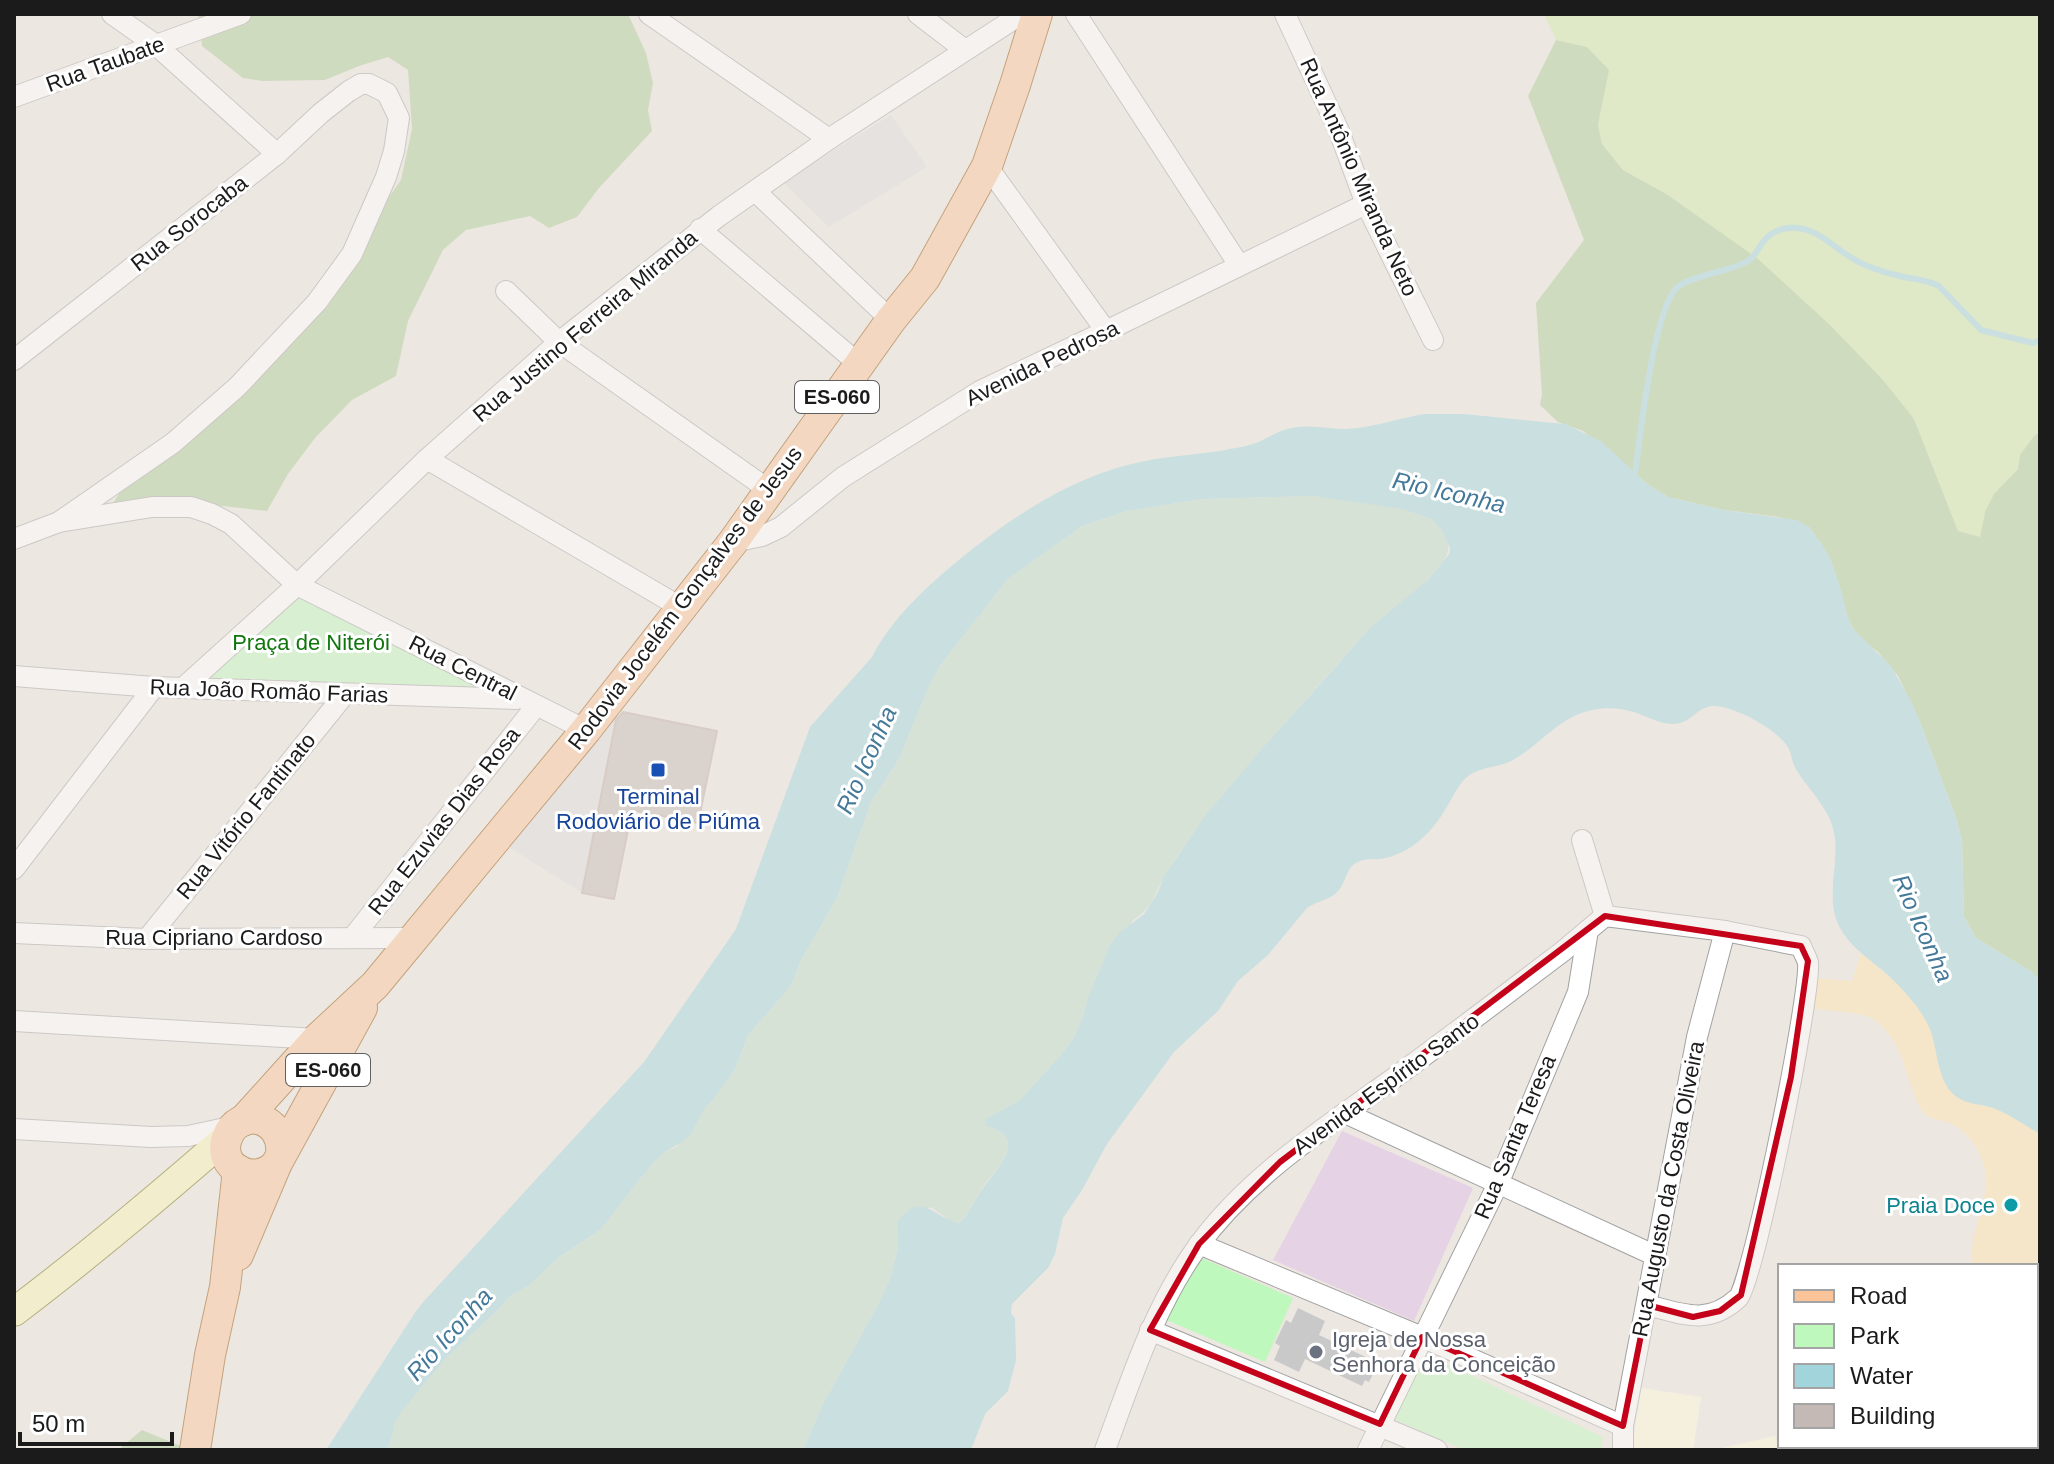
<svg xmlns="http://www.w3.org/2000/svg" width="2054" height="1464" font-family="Helvetica,sans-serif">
  <rect width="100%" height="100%" fill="#ede7e1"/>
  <path fill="#e6d2e5" d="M1342,1131L1473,1188L1414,1321L1273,1260Z"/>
  <g fill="#fffad8">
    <path d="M1641,1388L1701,1397L1693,1450H1632Z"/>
    <path d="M1775,1436L1779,1450H1713Z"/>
  </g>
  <path fill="#c9c9c9" d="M1298,1308L1325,1321L1319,1335L1374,1361L1371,1368L1375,1370L1369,1382L1365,1380L1362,1386L1305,1359L1299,1372L1274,1360L1280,1346L1275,1343L1286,1320L1291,1323Z"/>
  <path fill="#cee8a6" d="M1546,14H2040V432L2034,436L2020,455L2018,469L1985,512L1980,538L1958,531L1914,419L1706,223L1668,195L1623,170L1602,144L1598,125L1601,111L1587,47L1556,40L1545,17Z"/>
  <g fill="#accc95">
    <path d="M198,14H628L646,53L653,83L648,110L652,131L599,188L577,217L549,228L530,216L466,230L443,250L408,321L396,376L352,400L315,438L288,474L267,511L178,501L107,513L133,471L270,353L324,288L401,180L412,129L408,70L388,57L359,66L325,80L263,81L243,78L202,46Z"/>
    <path d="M1556,40L1587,47L1609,70L1598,125L1602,144L1623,170L1668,195L1758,259L1830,325L1883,380L1914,419L1958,531L1980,537L1985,512L1994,494L2018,469L2020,455L2034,436L2040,432V981L2032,972L1976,938L1964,917L1962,840L1955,815L1920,722L1898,676L1878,652L1866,643L1854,630L1848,618L1823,546L1809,527L1779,517L1724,510L1668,497L1647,484L1618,458L1583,431L1558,422L1540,405L1542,395L1536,303L1584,240L1528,96Z"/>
    <path d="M142,1430L181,1446L180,1450H118Z"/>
  </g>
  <path fill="#bddbca" d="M1313,496C1337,499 1415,505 1432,519C1439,524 1446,534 1448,543C1455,569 1386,612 1369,630C1353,646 1339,663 1324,679C1270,740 1215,800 1170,867C1156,887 1155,907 1133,920L1087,1001L1083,1017L1073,1039L1059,1057L1020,1100L986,1126C1028,1137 1000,1165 984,1185C975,1197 971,1213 959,1223L950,1221L931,1207L897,1222L898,1247L890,1279L878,1305L823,1404L803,1450H385L390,1444L395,1422L402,1411L447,1357L497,1311L510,1296L529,1284L559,1257L600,1230L653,1163L665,1152L676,1147L691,1134L705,1108L714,1099L735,1069L748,1035L791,986L800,962L837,898L871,802L899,759L930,684L941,664L1008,579L1082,526L1127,511L1203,499Z"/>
  <path fill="#fee4ad" d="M1861,953C1886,974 1917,998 1931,1029C1939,1050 1937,1075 1952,1093C1964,1105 1982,1103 1997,1109C2012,1116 2026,1126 2040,1134V1450H2021L2020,1446H2036V1266H1973C1966,1237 1991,1201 1985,1170C1981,1151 1967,1130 1949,1123C1942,1120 1933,1120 1926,1115C1917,1107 1914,1093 1910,1083C1906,1073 1904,1063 1900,1053C1895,1041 1882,1022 1869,1017C1855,1012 1824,1010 1808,1008L1811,978L1852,981Z"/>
  <g fill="#bff8bc">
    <path d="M305,583L538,697L186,687Z"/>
    <path d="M1202,1258L1293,1298L1265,1362L1164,1319Z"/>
    <path d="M1421,1352L1603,1437L1601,1450H1465L1391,1418Z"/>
  </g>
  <g fill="#dbdbdb">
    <path d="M891,115L927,167L829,227L783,182Z"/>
    <path d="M618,711L582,893L509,847Z"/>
  </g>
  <path fill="#a1d5db" d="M1424,414H1464L1565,424L1601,441L1647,484L1668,497L1724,510L1797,520L1809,527L1823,546L1831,560L1841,590L1848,618L1854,630L1891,666L1912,703L1920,722L1955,815L1962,840L1964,917L1976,938L2032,972L2040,981V1134C2026,1126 2012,1116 1998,1110C1984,1103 1965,1106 1953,1094C1934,1075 1939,1043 1926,1021C1918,1006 1904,991 1892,979C1875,962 1852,950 1840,928C1825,901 1838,868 1835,839C1833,812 1811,793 1797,771C1792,764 1792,756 1789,749C1779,730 1734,705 1712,706C1699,707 1692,720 1680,723C1664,727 1649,717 1634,712C1620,708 1606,707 1592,710C1558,717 1540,746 1511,761C1497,768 1477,767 1466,778C1460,783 1456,791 1452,798C1443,814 1434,829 1419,841C1410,849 1394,857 1381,859C1373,860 1365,858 1358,862C1346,867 1346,883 1338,891C1331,900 1316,901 1307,908L1268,955L1238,981L1218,1011L1174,1052L1107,1144L1082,1190L1063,1218L1055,1254L1048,1268L1012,1304L1011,1313L1015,1318L1016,1360L1008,1391L985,1414L971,1450H803L823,1404L878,1305L890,1279L898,1247L897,1222C923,1189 933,1218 959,1223C971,1213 975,1197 985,1185C1000,1165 1028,1137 986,1126L985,1120L1020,1100L1059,1057L1073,1039L1083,1017L1087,1001L1110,945L1119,933L1144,914L1158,892L1164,876L1206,815L1259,752L1371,627L1429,579L1442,563L1449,554L1450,548L1442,530L1432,519L1403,509L1313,496L1203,499L1127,511L1082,526L1008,579L941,664L930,684L899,759L871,802L837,898L800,962L791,986L748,1035L735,1069L714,1099L705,1108L691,1134L684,1141L665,1152L653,1163L600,1230L559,1257L529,1285L510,1296L497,1311L447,1357L402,1411L395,1422L390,1444L385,1450H326L416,1311L425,1300L644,1062L736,929L810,727L872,657C892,618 926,587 960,559C1016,514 1074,475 1145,461C1173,455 1202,455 1230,449C1237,448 1246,446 1253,444C1267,439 1278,430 1292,428C1310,424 1328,429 1347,429C1372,428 1399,418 1424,414Z"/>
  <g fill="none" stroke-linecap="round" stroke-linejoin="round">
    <path stroke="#a1d5db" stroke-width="6" d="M1631,479L1635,473C1640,438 1654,303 1679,286C1699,273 1730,272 1748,261C1761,252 1760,235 1783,229C1816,221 1836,253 1863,264C1876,270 1890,274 1904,277C1916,279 1928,280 1939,286L1981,330L2033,343L2040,340"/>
  </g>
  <path fill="#c4b9b4" stroke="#beaca3" stroke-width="2" d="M623,712L717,731L698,823L632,810L614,899L582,893L616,720Z"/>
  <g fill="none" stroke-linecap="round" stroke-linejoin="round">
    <defs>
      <g id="minor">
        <path d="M112,14L156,45L277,154"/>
        <path d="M649,14L829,139"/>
        <path d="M918,14L965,50"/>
        <path d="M1076,14L1239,265"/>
        <path d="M1285,14L1339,131L1366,204L1433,340"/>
        <path d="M14,97L241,14"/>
        <path d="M987,166L1106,331"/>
        <path d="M756,192L891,320"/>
        <path d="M700,229L860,365"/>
        <path d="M506,291L559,342L769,490"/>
        <path d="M14,360L277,154L321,113L349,91L361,84H369L387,93L399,118L394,151L386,177L352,254L317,302L237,387L173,443L59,522"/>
        <path d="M427,459L682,608"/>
        <path d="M14,539L59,522L152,507H191L212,514L231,524L297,585L586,730"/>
        <path d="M733,542L762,536L781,527L843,477L980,391L1106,331L1366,204"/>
        <path d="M14,676L154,687L517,699"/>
        <path d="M183,688L297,585L427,459L559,342L719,216L829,139L1014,19L1027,14"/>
        <path d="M1582,840L1605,916"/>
        <path d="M14,869L154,687"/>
        <path d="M14,933L147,939L413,938"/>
        <path d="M353,937L536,706"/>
        <path d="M147,939L345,694"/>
        <path d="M14,1021L317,1039"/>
        <path d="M1345,1113L1656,1256"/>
        <path d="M14,1129L151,1137L188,1136L235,1126"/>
        <path d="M1199,1244L1422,1337L1623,1426"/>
        <path d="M1150,1330L1437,1450"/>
        <path d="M1105,1450C1131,1380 1154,1307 1198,1246C1248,1177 1323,1129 1391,1080C1449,1038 1505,995 1562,952L1605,916L1725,931L1801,946C1803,952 1807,958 1808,963C1811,995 1753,1283 1738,1298C1708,1326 1682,1314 1647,1305"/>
        <path d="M1368,1450L1498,1184L1578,992L1588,930"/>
        <path d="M1623,1450V1426L1697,1037L1725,931"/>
      </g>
      <path id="secondary" d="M14,1312C88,1256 158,1197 228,1136"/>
      <g id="primary">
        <path d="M243,1121L317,1039L375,985L586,730L733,542L891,320L925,278L987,166L1015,85L1037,14"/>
        <path d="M281,1155C285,1116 239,1105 227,1138C216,1169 257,1188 277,1163L362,1008"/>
        <path d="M238,1255L277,1163"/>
        <path d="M195,1450L210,1355L225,1287L238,1170"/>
      </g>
    </defs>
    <use href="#minor" stroke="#a2a2a2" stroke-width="22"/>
    <use href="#secondary" stroke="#6f6d06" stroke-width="30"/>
    <use href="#primary" stroke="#915002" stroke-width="32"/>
    <use href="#minor" stroke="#fff" stroke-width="20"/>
    <use href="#secondary" stroke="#f8f3b3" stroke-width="28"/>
    <use href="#primary" stroke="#fbc498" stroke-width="30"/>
  </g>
  <path d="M0 0H2054V1464H0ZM1605,916L1801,946L1808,961L1791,1077L1741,1295L1720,1311L1693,1317L1647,1305L1623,1426L1422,1337L1380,1424L1150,1330L1199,1244L1280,1162Z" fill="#ede7e1" fill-opacity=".55" fill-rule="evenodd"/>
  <path fill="none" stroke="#c4021a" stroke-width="6" stroke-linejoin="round" d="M1605,916L1801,946L1808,961L1791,1077L1741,1295L1720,1311L1693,1317L1647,1305L1623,1426L1422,1337L1380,1424L1150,1330L1199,1244L1280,1162Z"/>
  <rect fill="#1a4fb4" stroke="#fff" stroke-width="3" x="650" y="762" width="16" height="16" rx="4"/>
  <circle fill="#0f9aa8" stroke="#fff" stroke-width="3" cx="2011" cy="1205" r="8"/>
  <circle fill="#6b7280" stroke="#fff" stroke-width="3" cx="1316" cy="1352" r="8"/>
  <g text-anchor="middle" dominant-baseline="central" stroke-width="6" stroke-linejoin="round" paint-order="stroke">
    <g fill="#fff" stroke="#5f5f5f" stroke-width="2">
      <rect x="795" y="381" width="84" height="32" rx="6"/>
      <rect x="286" y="1054" width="84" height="32" rx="6"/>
    </g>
    <g font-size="20" font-weight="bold" fill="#1b1b1b">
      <text x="837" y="397">ES-060</text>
      <text x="328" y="1070">ES-060</text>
    </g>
    <g font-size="22" fill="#1b1b1b" stroke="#fff">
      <text transform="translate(105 64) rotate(-20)">Rua Taubate</text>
      <text transform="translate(1359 177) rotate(66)">Rua Antônio Miranda Neto</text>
      <text transform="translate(189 223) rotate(-38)">Rua Sorocaba</text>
      <text transform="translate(585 326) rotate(-40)">Rua Justino Ferreira Miranda</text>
      <text transform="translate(1042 363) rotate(-26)">Avenida Pedrosa</text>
      <text transform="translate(685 598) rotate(-53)">Rodovia Jocelém Gonçalves de Jesus</text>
      <text transform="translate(463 668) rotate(27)">Rua Central</text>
      <text transform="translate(269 691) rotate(2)">Rua João Romão Farias</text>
      <text transform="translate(246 816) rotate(-51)">Rua Vitório Fantinato</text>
      <text transform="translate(444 821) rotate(-52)">Rua Ezuvias Dias Rosa</text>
      <text x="214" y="937">Rua Cipriano Cardoso</text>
      <text transform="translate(1386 1084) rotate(-36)">Avenida Espírito Santo</text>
      <text transform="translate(1515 1137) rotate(-67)">Rua Santa Teresa</text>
      <text transform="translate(1668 1189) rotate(-79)">Rua Augusto da Costa Oliveira</text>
    </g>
    <g font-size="22" fill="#10760c" stroke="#fff">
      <text x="311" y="642">Praça de Niterói</text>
    </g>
    <g font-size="22" fill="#164399" stroke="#fff">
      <text x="658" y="796">Terminal<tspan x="658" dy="25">Rodoviário de Piúma</tspan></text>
    </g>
    <g font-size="22" fill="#0d838f" stroke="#fff" text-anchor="end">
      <text x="1995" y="1205">Praia Doce</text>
    </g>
    <g font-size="22" fill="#5b616d" stroke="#fff" text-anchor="start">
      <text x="1332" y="1339">Igreja de Nossa<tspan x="1332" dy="25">Senhora da Conceição</tspan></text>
    </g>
    <g font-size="24" font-style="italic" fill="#44799a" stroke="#fff">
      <text transform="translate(1449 492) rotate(13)">Rio Iconha</text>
      <text transform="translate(866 760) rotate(-66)">Rio Iconha</text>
      <text transform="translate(1923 928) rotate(66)">Rio Iconha</text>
      <text transform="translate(449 1334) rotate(-48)">Rio Iconha</text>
    </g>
  </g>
  <rect width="2054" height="1464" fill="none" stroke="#1b1b1b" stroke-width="32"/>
  <rect x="1778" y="1264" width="260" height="184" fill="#ffffff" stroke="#a4a4a4" stroke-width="2"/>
  <rect x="1794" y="1290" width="40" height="12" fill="#fbc498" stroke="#a4a4a4" stroke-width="2"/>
  <text x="1850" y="1304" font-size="24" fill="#1b1b1b">Road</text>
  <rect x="1794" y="1324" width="40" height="24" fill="#bff8bc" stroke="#a4a4a4" stroke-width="2"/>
  <text x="1850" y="1344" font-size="24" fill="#1b1b1b">Park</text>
  <rect x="1794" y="1364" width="40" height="24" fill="#a1d5db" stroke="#a4a4a4" stroke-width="2"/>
  <text x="1850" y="1384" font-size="24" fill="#1b1b1b">Water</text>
  <rect x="1794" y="1404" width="40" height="24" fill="#c4b9b4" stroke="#a4a4a4" stroke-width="2"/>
  <text x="1850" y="1424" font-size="24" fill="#1b1b1b">Building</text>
  <path d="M20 1432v12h152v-12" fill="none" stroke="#1b1b1b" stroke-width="4"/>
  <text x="32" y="1432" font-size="24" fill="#1b1b1b" stroke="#ffffff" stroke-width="6" paint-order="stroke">50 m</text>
</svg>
